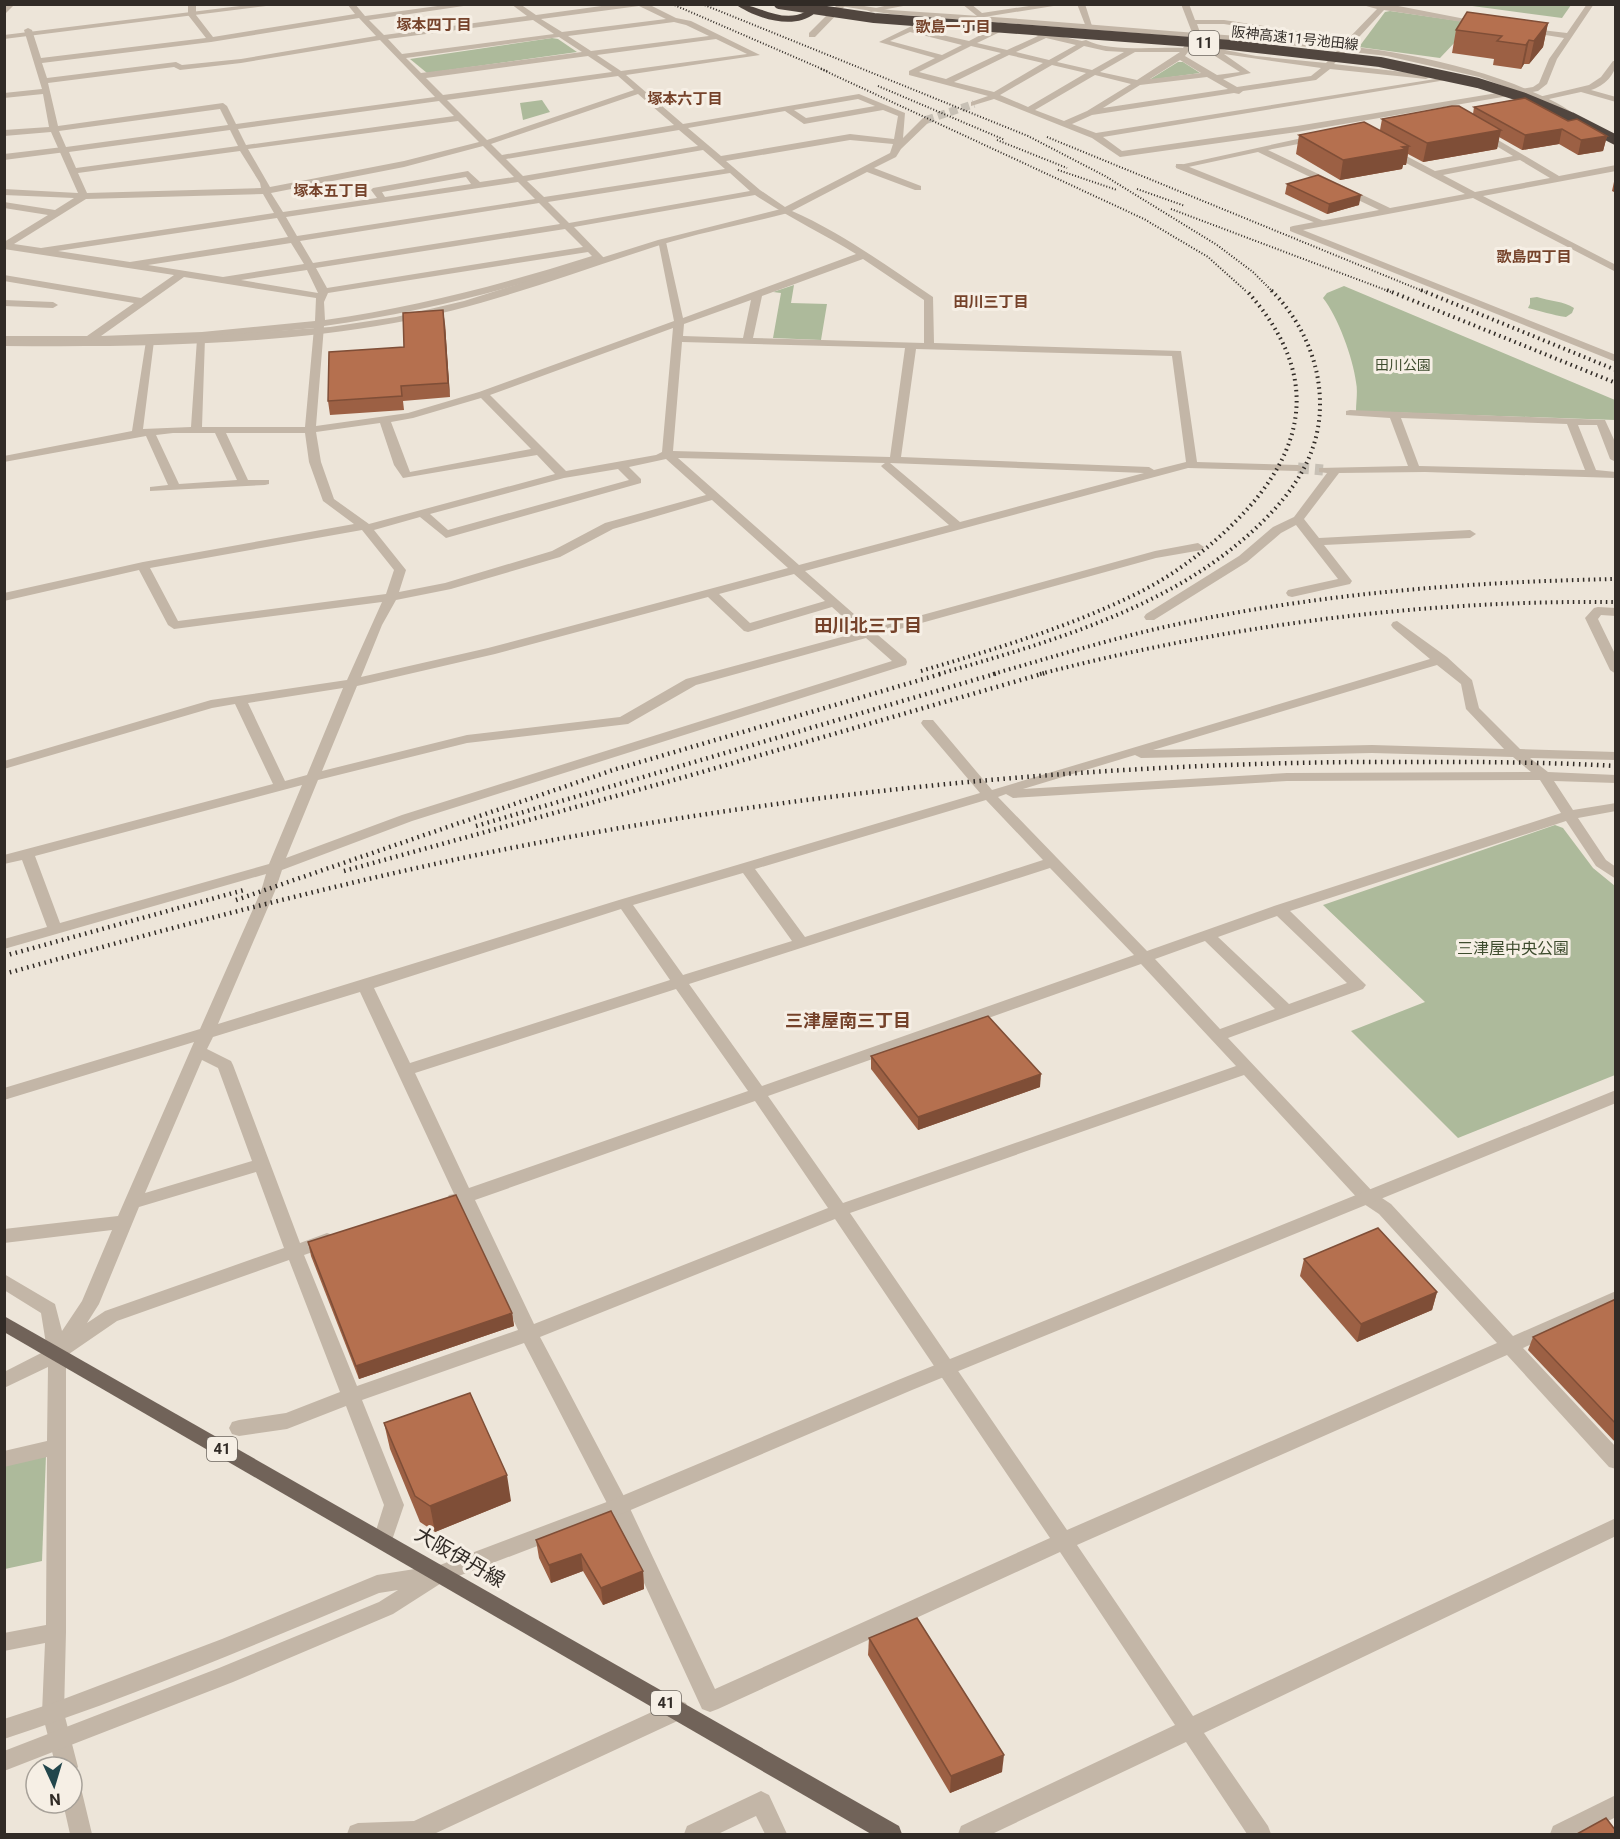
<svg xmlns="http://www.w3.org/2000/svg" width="1620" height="1839" font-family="Roboto,'Noto Sans JP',sans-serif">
  <rect width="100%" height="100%" fill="#ede5d9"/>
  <g fill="#adba9b">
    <path d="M1465,5H1571L1562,18Z"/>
    <path d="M1390,11L1473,23L1440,58L1359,47L1385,12Z"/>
    <path d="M552,38L558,39L577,52L427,73L410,59Z"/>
    <path d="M1178,62H1183L1200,73L1149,80Z"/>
    <path d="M542,100L550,112L523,120L520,103Z"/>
    <path d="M794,285L791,303L827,304L821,340L773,338L781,293L773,292Z"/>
    <path d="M1344,286L1615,400V420L1356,411C1356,402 1358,391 1356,382C1353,358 1338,317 1323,298L1327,293Z"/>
    <path d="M1537,297C1549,301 1564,301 1574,308L1572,313L1566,317C1552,315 1541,311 1528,308L1530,304V298Z"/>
    <path d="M1555,825L1563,828L1593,868L1615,886V1075L1458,1138L1351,1031L1425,1002L1323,905Z"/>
    <path d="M46,1455L42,1561L5,1569L4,1464Z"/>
  </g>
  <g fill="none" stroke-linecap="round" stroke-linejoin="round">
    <path stroke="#c7c0b5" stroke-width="8" stroke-dasharray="8 4.5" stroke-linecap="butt" d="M926,120L974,104"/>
    <path stroke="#c7c0b5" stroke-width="11" stroke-dasharray="11 6" stroke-linecap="butt" d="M1298,468L1323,470"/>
    <g fill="#c3b6a7" fill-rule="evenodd">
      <path d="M7,4H15L4,15V8Z"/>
      <path d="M188,4H196V15L213,37L355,14L347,4H355L365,16L452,4H477L369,20L384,35L527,16L511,4H520L536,15L616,4H648L676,18L691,21L760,55L626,75L683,124L859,94L905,113L903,138L923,118H929V122L901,149L896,157L874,168L921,186V190H915L867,172L792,211C842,233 887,266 933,297L934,343L1181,351L1197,462L1298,465L1304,468L1298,471L1188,468L805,571L871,629L1155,551L1198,543L1204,547L1202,550L1156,558L878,635L906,659L907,662L906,665L412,821L282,870L275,891L218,1024L619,900L980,793L923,726L921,723L923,720H933L992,790L1430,659L1393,628L1391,625L1393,622L1397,621L1447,657L1472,680L1479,708L1520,749L1616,752V760L1530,758L1548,772L1616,775V783L1554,781L1573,810L1616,803V811L1578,818L1606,860L1616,867V879L1596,866L1566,821L1290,911L1366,985L1363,989L1228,1038L1373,1192L1391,1204L1513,1336L1616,1291V1306L1523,1348L1616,1447V1469L1609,1467L1507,1355L1077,1545L1193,1716L1616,1518V1536L1204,1733L1268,1826L1271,1834H1247L1186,1742L992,1834H958L961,1826L1175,1725L1060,1552L718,1709L710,1712L702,1709L610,1509L524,1343L362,1400L404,1505L390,1546L383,1549L376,1546L373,1540L384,1505L346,1406L287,1429L239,1436L232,1434L229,1428L232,1422L239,1420L286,1413L340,1392L289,1260L117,1321L66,1356V1632L64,1713L78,1767L72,1775V1767H56L42,1713L45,1643L4,1651V1633L46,1625L47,1457L4,1467V1451L47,1441L48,1367L4,1388V1372L47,1350L41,1313L4,1290V1274L55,1304L62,1331L82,1301L112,1230L4,1243V1229L118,1216L194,1042L4,1100V1088L200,1029L261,891L266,874L4,949V939L47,927L22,860L4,864V855L273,784L235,704L212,708L4,769V761L211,700L347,680L382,602L174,629L168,625L139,570L4,601V593L143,562L354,524L323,501L309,462L305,433H226L248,480H269V484L265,485L150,491V487L168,485L146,436L4,462V456L132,431L146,341L4,342V336H87L134,303L4,281V275L141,298L174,275L4,249V242L48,215L4,208V202L55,210L74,198L4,195V189L78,193L51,132L4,136V130L49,127L43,94L4,98V93L42,89L24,30L28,28L32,30L41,58L206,38L188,15ZM639,6L666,19L562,32L541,19ZM359,18L376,36L241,59L182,65L176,62L47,78L42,63L211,42ZM533,20L554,34L402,54L388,39ZM674,22L686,25L709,36L591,51L568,36ZM559,37L582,52L421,73L406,58ZM716,39L747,54L621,71L597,55ZM380,40L435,97L236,124L227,106L223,103L58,126L48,83L174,67L180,70L241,63ZM588,56L612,72L443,95L426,78ZM618,76L634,90L487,140L447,100ZM638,94L674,125L502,155L491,144ZM858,99L875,106L806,118L794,110ZM439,101L454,116L246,145L238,129ZM220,109L228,125L66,147L59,131ZM883,110L898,116L894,139L850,134L721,156L688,128L785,111L804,124ZM458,121L479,142L404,161L270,187L248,149ZM230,130L238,146L76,168L69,152ZM679,130L698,146L523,176L506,159ZM850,140L893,144L890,153L785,207L760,190L726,161ZM483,146L514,177L480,182L468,171L373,188L371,190L377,198L283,212L271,193L404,167ZM703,150L725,169L544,197L527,181ZM240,151L260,183L261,188L87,193L78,173ZM730,173L750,191L569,223L548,202ZM466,177L471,184L385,197L382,192ZM518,182L535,199L297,236L286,217ZM263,194L274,213L41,248L14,244L86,199ZM755,195C788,217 823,234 856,254L683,318L666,242L658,240L674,321L479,392L408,413L316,426L324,326C417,313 507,290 596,261L605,263V259L574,227ZM539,203L560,224L313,263L300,241ZM277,218L288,237L130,262L58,251ZM565,229L583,247L327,288L316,268ZM291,243L304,264L223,277L148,265ZM588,252L592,256C504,284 416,307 325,320L324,302L328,293ZM863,259L924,300V343L753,338L762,296ZM307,270L318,293L241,280ZM184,277L316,298L315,321L202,332L101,336ZM751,300L743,338L683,336L684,324ZM314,328L305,427H202L205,338ZM673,328L662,452L656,455L566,471L490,395ZM197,339L191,427L143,429L154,341ZM682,342L905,348L890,457L673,451ZM916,349L1172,356L1186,462L1154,470L1149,467L901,457ZM481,398L531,449L410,472L391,422L413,418ZM380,423L394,465L403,478L537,455L555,474L369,524L334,499L321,462L316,432ZM173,433H215L237,480L179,484L156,435ZM678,458L885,463L881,466L883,468L949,525L799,565ZM666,459L706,495L605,523L552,551L445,583L399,592L406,570L374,530L420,517L446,538L641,483V479L629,467ZM890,463L1144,473L960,522ZM618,469L629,480L448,530L430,514L564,478ZM712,500L788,568L488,648L361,677L382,625L396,600L451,589L560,557L613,529ZM362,530L394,570L386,594L178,621L150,568ZM794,574L825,601L750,623L719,594ZM708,597L744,631L748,632L832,607L860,632L686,679L620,717L467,735L322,771L357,686L495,654ZM866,638L892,661L402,815L286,858L318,780L467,743L628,724L696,685ZM1437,665L1461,684L1466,709L1504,749L1372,745L1153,750ZM343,688L307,775L285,781L248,703ZM1372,753L1513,757L1531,772L1287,773L1023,789L1135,755L1141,758ZM1540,780L1561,813L1274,906L1147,951L998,797L1006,794L1013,798L1287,781ZM302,785L269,864L60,923L35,856ZM986,800L1043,860L805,937L755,869ZM1050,868L1134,955L762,1086L689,984ZM743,873L792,941L683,975L633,905ZM621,909L670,980L410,1063L374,988ZM1277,916L1347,983L1289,1004L1218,937ZM1205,941L1275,1009L1220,1029L1155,959ZM1141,964L1236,1066L843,1203L768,1096ZM676,989L748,1091L469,1188L415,1073ZM360,992L454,1194L449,1195L446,1200L449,1205H460L518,1330L357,1386L304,1255L333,1245L336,1240L333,1235L327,1233L300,1243L233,1065L231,1061L207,1049L213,1037ZM202,1060L218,1068L252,1161L145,1193ZM1244,1075L1361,1202L1379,1214L1497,1343L1067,1530L850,1213ZM755,1101L828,1208L534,1324L475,1200ZM256,1172L284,1248L105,1311L87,1323L99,1304L139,1207ZM835,1219L1050,1538L715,1689L626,1500L540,1337Z"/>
      <path d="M838,4L845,6L815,37H809V33Z"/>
      <path d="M893,4H914L871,12L867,10Z"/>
      <path d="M962,4H971L982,13L1042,4H1066L984,17L979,20L975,18L977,16Z"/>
      <path d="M1077,4H1085L1093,29L1086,27Z"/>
      <path d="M1181,4H1189L1195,20H1224L1348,39L1377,9L1359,4H1388L1486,23L1482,25L1384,10L1334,64L1429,75L1430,77L1426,79L1330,69L1316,80L1243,91L1239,94L1234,93L1092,115L1072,124L1096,133L1448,77L1452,79L1103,137L1122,151L1297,126L1533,87L1539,83L1549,59L1564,38L1527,32H1524V28L1567,33L1587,4H1594L1557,59L1547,84L1538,91L1297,132L1120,157L1092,138L994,99L971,106V102L988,96L909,75V71L935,58L879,42L918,23L922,25L916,29L969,41L994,28L1004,18L1008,20L1000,32L977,43L1007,50L1038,36L1032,33L1036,31L1082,41L1086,40C1108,52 1155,47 1183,48L1193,35ZM1197,24H1224L1344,43L1326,63L1256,56L1194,44L1201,35ZM910,32L962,45L942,55L890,41ZM1046,38L1076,45L1049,60L1016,52ZM971,46L1001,53L946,79L919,72ZM1084,46L1106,51L1124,52L1092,70L1057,62ZM1191,48L1215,53V56L1240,72L1217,75L1185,56ZM1135,52H1180L1137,80L1100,72ZM1224,54L1321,68L1311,76L1237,87L1223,79L1251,73ZM1009,55L1043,63L994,92L954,82ZM1180,60L1201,73L1150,79ZM1052,65L1086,73L1028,107L1000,95ZM1095,75L1131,84L1087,111L1064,121L1035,110ZM1207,77L1228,89L1103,108L1140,85Z"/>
      <path d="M1613,61H1616C1616,75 1604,86 1591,90L1616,97V102L1581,92L1526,104L1522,101L1589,85L1601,77Z"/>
      <path d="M1481,130L1559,176L1616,165V171L1483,196L1616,265V272L1473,198L1303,230L1616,355V362L1290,231V227L1293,226L1379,210L1258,152L1179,169L1175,166L1316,135L1319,136V140L1268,150L1390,208L1465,194L1387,153V149H1393L1435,171L1513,156L1478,135V131ZM1520,160L1550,178L1475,192L1443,175Z"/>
      <path d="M4,300L53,302L58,305L53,308L4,306Z"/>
      <path d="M1350,410L1605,420L1616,444V462L1610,459L1597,425H1578L1596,470L1616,472V478L1425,472L1339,473L1304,519L1319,538L1470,530L1476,534L1470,538L1324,545L1352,581L1350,584L1292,597L1288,596L1286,593L1288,590L1338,579L1296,525L1281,533L1247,562L1154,620H1146L1144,617L1146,614L1239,556L1273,527L1294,517L1327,473L1319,472V468L1408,466L1390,418L1346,415V411ZM1401,418L1567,424L1585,470L1419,466Z"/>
      <path d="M1598,607L1616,608V616L1601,615L1598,619L1616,656V674L1610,670L1585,618L1594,608Z"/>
      <path d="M678,1700L686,1703L689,1710L686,1717L434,1834H347L350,1826L358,1823L414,1821Z"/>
      <path d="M72,1781L80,1784L92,1834H70L63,1803H72Z"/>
      <path d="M761,1791L769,1795L787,1834H765L756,1816L718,1834H684L687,1826Z"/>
      <path d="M1616,1795V1817L1582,1834H1550L1553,1826Z"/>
    </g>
    <g fill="#c3b6a7" fill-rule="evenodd">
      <path d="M256,4H282L4,39V35Z"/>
      <path d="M828,4H851L890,10C983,16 1077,23 1170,31C1286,40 1404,43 1514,84C1533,92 1558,101 1574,114L1567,116L1524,94L1479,77L1387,56L1290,45L890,14Z"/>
      <path d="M63,147L66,148V152L4,160V154Z"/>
      <path d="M1176,164H1182L1329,223L1321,225L1176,168Z"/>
      <path d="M785,208L790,211L788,213C746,224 702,232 660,245C573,273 485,307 394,323C266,346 134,347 4,346V340L135,341L330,327L396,317L464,301L658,240Z"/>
      <path d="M1616,1090V1103L912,1390L626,1512L443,1582L393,1614L233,1682L4,1771V1751L219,1668L379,1602L398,1590L379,1593C255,1645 132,1697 4,1739V1719L53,1703L222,1639L377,1575L440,1565L612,1500L898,1380Z"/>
    </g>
    <path fill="#716359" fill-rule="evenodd" d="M4,1316L899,1826L902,1834H871L4,1332Z"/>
    <path fill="#51463f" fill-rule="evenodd" d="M735,4C759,4 781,24 805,12L790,4L810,6L815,13C794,31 755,18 735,4Z"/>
    <g stroke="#312b26" stroke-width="2" stroke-dasharray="1 2" stroke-linecap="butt">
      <path d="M672,4L829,72"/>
      <path d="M702,4L1028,136L1105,176L1217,245L1253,272L1273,292"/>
      <path d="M821,69L1144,219L1208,257L1247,292"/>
      <path d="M878,86L1005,140"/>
      <path d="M1047,137L1425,292"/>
      <path d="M997,140L1067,168"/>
      <path d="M1058,170L1117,190"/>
      <path d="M1137,189L1185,206"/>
      <path d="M1171,209L1391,292"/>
    </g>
    <g stroke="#312b26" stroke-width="4" stroke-dasharray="1.5 4" stroke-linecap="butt">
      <path d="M1387,290L1616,383"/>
      <path d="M1421,290L1616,370"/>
      <path d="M921,671C995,649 1070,627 1140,592C1175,574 1207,550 1235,522C1310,447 1320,372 1246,290"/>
      <path d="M939,674C1056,640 1184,605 1271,513C1300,482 1320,448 1320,404C1320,362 1302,321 1271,290"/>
      <path d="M993,674C1049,658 1104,641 1160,628C1310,594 1463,582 1616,579"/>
      <path d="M1040,674C1229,625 1420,600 1616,602"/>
    </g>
    <g stroke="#312b26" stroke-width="4.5" stroke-dasharray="1.5 4.5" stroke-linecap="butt">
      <path d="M476,826L998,673"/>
      <path d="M344,871L681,778L1045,673"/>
      <path d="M236,900L613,770L944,673"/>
      <path d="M4,956L244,890"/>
      <path d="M4,974C170,928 337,883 506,849C785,794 1068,765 1353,762C1441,762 1529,761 1616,766"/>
    </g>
    <path stroke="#51463f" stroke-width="10" d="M779,4L874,18L1231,45L1380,62L1478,83L1525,98L1571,117L1616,140"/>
  </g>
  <g fill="#9c6044">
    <path d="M1548,23L1543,47L1529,64H1524L1521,69L1493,65L1494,59L1452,53L1456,30Z"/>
    <path d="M1474,107L1568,121L1607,136L1603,151L1578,155L1559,144L1522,150L1499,137L1497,149L1423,162L1408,154L1406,165H1403L1402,169L1340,180L1296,154L1299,135L1380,130L1382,119L1473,114Z"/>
    <path d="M1615,177H1616V195L1614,194V192L1612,191Z"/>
    <path d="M1287,184L1359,205L1327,214L1285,194Z"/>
    <path d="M445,324L450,397L403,401L404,410L330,415L328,401L404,347Z"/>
    <path d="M871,1056L1040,1087L918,1130L871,1069Z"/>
    <path d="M308,1242L512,1313L514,1326L359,1379L311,1256Z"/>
    <path d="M1304,1259L1437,1292L1432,1310L1357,1342L1300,1276Z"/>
    <path d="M1616,1299V1443L1528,1350L1533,1337Z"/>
    <path d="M384,1423L511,1501L435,1532L420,1522L390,1449Z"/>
    <path d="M536,1540L643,1571L644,1589L603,1605L583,1571L551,1583L539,1558Z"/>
    <path d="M869,1638L1002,1772L950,1793L868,1655Z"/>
  </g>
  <g fill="#7f4e37">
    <path d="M1548,23L1543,47L1529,64L1534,41Z"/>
    <path d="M1529,40L1524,64L1521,69L1526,45Z"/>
    <path d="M1562,129L1559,144L1522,150L1525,135Z"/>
    <path d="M1501,130L1497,149L1423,162L1427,143Z"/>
    <path d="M1607,136L1603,151L1578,155L1581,140Z"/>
    <path d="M1409,146L1406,165H1403L1402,169L1340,180L1343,160Z"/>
    <path d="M1361,195L1359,205L1327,214L1329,204Z"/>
    <path d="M443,310L445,324L450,397L448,383Z"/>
    <path d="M1041,1074L1040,1087L918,1130V1117Z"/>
    <path d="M1437,1292L1432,1310L1357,1342L1361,1324Z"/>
    <path d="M512,1313L514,1326L359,1379L356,1366Z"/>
    <path d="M507,1475L511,1501L435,1532L430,1506Z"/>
    <path d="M581,1554L583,1571L551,1583L549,1565Z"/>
    <path d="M643,1571L644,1589L603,1605L601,1588Z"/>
    <path d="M1004,1755L1002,1772L950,1793L951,1776Z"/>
  </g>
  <g fill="#b5704f" stroke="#7f4e37" stroke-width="1.5">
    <path d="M1467,12L1548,23L1534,41L1529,40L1526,45L1497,41L1502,36L1456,30Z"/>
    <path d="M1525,98L1568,121L1577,119L1607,136L1581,140L1562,129L1525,135L1474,107Z"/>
    <path d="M1452,106H1459L1501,130L1427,143L1382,119Z"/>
    <path d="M1364,122L1409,146L1402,147L1406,149L1343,160L1299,135Z"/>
    <path d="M1318,175L1361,195L1329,204L1287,184Z"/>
    <path d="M443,310L448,383L401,386L402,396L328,401L329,352L404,347L403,313Z"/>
    <path d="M988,1016L1041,1074L918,1117L871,1056Z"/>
    <path d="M456,1195L512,1313L356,1366L308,1242Z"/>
    <path d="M1378,1228L1437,1292L1361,1324L1304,1259Z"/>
    <path d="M1616,1299V1424L1533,1337Z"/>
    <path d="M470,1393L507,1475L430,1506L415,1496L384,1423Z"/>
    <path d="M611,1511L643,1571L601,1588L581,1554L549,1565L536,1540Z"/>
    <path d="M917,1618L1004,1755L951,1776L869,1638Z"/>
    <path d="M1606,1818L1616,1831V1834H1577Z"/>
  </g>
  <g text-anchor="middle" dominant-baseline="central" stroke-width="6" stroke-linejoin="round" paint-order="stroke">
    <g font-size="14" fill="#312b26" stroke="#f6efe5">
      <text transform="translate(1295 38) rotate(6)">阪神高速11号池田線</text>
    </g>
    <g font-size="14" fill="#3e4c2e" stroke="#f6efe5">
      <text x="1403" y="365">田川公園</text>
    </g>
    <g font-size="15" font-weight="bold" fill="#75422a" stroke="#f6efe5">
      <text x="434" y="25">塚本四丁目</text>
      <text x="953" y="27">歌島一丁目</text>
      <text x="685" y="99">塚本六丁目</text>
      <text x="331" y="191">塚本五丁目</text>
      <text x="1534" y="257">歌島四丁目</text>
      <text x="991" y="302">田川三丁目</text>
    </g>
    <g fill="#f6efe5" stroke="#6c665f" stroke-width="1.5">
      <rect x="1189" y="31" width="30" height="24" rx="4.5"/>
      <rect x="207" y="1437" width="30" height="24" rx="4.5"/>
      <rect x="651" y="1691" width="30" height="24" rx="4.5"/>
    </g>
    <g font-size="15" font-weight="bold" fill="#312b26">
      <text x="1204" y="43">11</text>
      <text x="222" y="1449">41</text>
      <text x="666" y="1703">41</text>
    </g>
    <g font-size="16" fill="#3e4c2e" stroke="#f6efe5">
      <text x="1513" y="948">三津屋中央公園</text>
    </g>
    <g font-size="18" font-weight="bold" fill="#75422a" stroke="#f6efe5">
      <text x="868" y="625">田川北三丁目</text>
      <text x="848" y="1020">三津屋南三丁目</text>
    </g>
    <g font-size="20" fill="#312b26" stroke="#f6efe5">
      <text transform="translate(460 1557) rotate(30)">大阪伊丹線</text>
    </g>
  </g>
  <rect width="1620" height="1839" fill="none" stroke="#312b26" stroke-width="12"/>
  <g transform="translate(54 1785) rotate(176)"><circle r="28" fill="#f6efe5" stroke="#a7a199" stroke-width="1.5"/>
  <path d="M0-4.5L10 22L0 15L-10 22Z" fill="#22464c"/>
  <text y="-9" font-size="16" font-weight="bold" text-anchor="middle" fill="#312b26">N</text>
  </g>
</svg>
